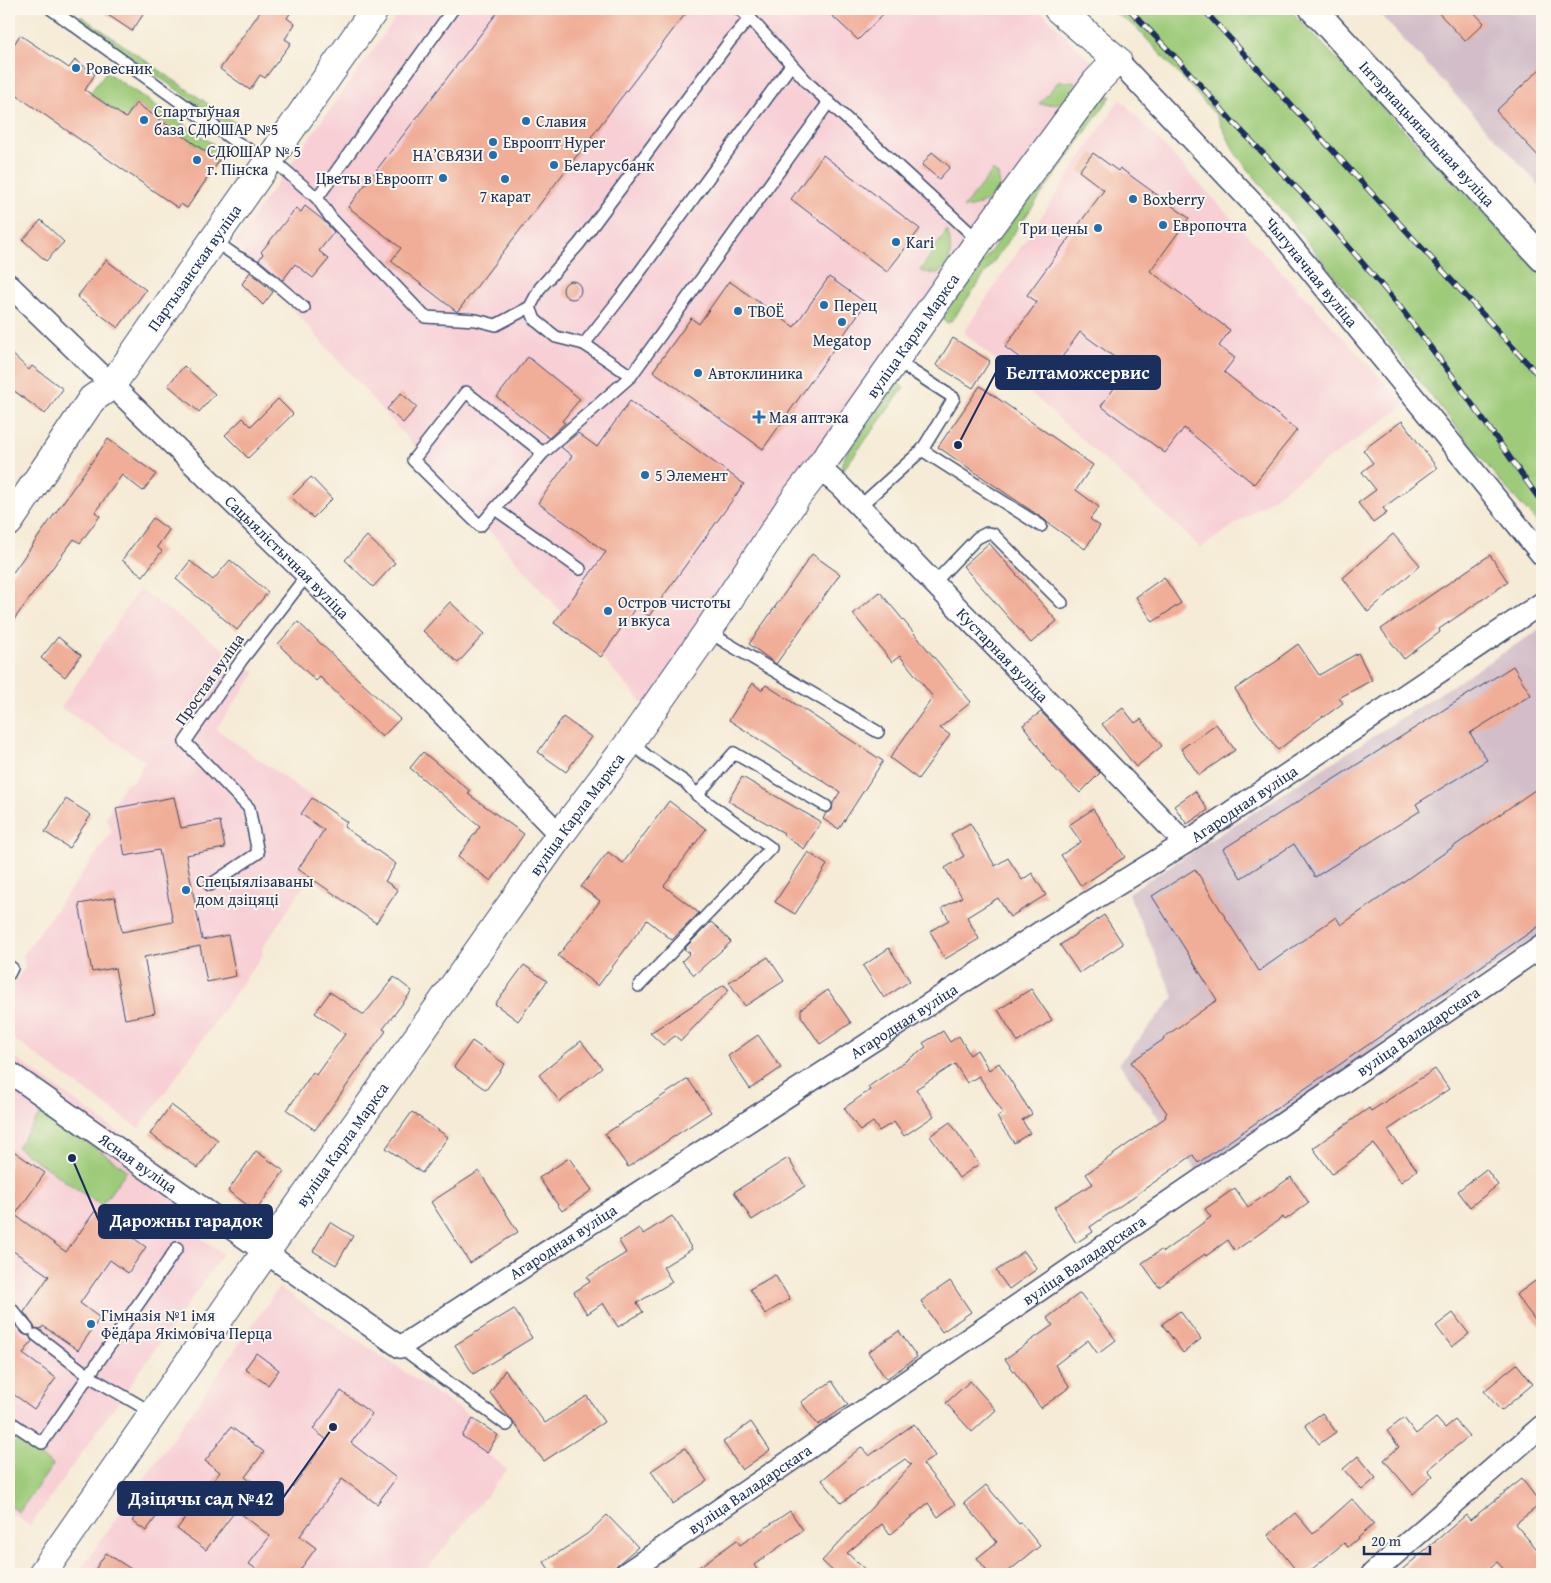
<svg xmlns="http://www.w3.org/2000/svg" width="1551" height="1583" font-family="'Gentium Book Plus',serif">
  <rect width="100%" height="100%" fill="#fbf7ec"/>
  <filter id="ink" filterUnits="userSpaceOnUse"><feTurbulence type="fractalNoise" baseFrequency=".02" numOctaves="2"/><feDisplacementMap in="SourceGraphic" scale="10" xChannelSelector="R" yChannelSelector="G"/><feConvolveMatrix kernelMatrix="1 2 1 2 8 2 1 2 1" color-interpolation-filters="sRGB"/></filter>
  <filter id="wash" filterUnits="userSpaceOnUse"><feTurbulence type="fractalNoise" baseFrequency=".0096" numOctaves="4" result="noise"/><feDisplacementMap in="SourceGraphic" scale="20" xChannelSelector="R" yChannelSelector="G"/><feGaussianBlur stdDeviation="1.12" result="paint"/><feColorMatrix in="noise" values="0 0 0 0 0 0 0 0 0 0 0 0 0 0 0 0 0 1.4 0 .05"/><feComposite in="paint" operator="in"/></filter>
  <g filter="url(#wash)">
    <rect width="100%" height="100%" fill="#f5ebd6"/>
    <g fill="#f7cfd5">
      <path d="M402,9H1039L1095,65L646,707L234,243Z"/>
      <path d="M1120,99L1406,405L1201,548L964,332Z"/>
      <path d="M139,589L256,672L216,729L347,822L262,948L263,954L139,1129L9,1036V991L25,968L23,955L112,832L106,817L125,783L134,781L145,761L61,708Z"/>
      <path d="M9,1053L199,1191L191,1200L179,1222L223,1254L30,1526L9,1511Z"/>
      <path d="M279,1287L498,1435L487,1453L507,1470L423,1574H77Z"/>
    </g>
    <g fill="#d2bdc8">
      <path d="M1375,9H1542V188Z"/>
      <path d="M1542,628V933L1198,1173L1119,1063L1174,997L1128,893Z"/>
    </g>
    <g fill="#9ecb79" stroke="#5c7d6c">
      <path d="M1108,9H1289L1542,275V528L1499,480L1319,256L1236,154L1216,115L1135,26Z"/>
      <path d="M81,16L243,128L239,133L79,21Z"/>
      <path d="M106,72L225,152L219,161L136,103L120,126L119,113L90,93Z"/>
      <path d="M1075,81C1071,102 1058,106 1039,104L1058,82Z"/>
      <path d="M1104,96H1111L953,319L948,323L944,321V315Z"/>
      <path d="M993,170L998,175L1000,187C988,201 983,206 963,208Z"/>
      <path d="M947,230C952,242 953,264 940,272C934,275 926,272 920,271Z"/>
      <path d="M898,383L904,388L841,473L842,462L848,451Z"/>
      <path d="M43,1110L127,1170L101,1206L17,1147Z"/>
      <path d="M17,1440L53,1465L19,1512L9,1505V1451Z"/>
    </g>
    <g id="blocks">
      <g fill="#f0ad97">
        <path d="M99,9H147L132,31Z"/>
        <path d="M262,9H293L287,18L295,24L285,39L291,43L265,78L260,75L250,90L220,69Z"/>
        <path d="M500,9H689L458,311H456L391,261L401,248L348,207Z"/>
        <path d="M825,9H888L858,40Z"/>
        <path d="M1435,9H1471L1484,23L1465,41Z"/>
        <path d="M20,35L69,68L75,60L95,74L85,90L126,118L136,103L219,161L187,208L181,204L178,208L9,90V52Z"/>
        <path d="M1542,67V160L1496,111Z"/>
        <path d="M932,152L950,167L939,179L922,165Z"/>
        <path d="M1093,153L1118,171L1120,168L1189,218L1150,271L1230,330L1219,346L1235,358L1224,372L1297,430L1254,484L1184,428L1165,453L1101,406L1129,368L1080,332L1047,378L1005,347L1037,302L1027,295L1104,190L1079,171Z"/>
        <path d="M823,155L920,229L887,272L791,199Z"/>
        <path d="M305,206L323,220L334,232L319,251L329,259L313,278L295,264L283,280L259,260L263,254L261,252L296,208L301,212Z"/>
        <path d="M41,220L64,242L46,261L23,240Z"/>
        <path d="M106,260L146,290L118,328L77,297Z"/>
        <path d="M250,272L273,292L263,305L242,284Z"/>
        <path d="M829,277L866,303L763,449L653,371L691,318L699,324L729,281L794,327Z"/>
        <circle cx="572" cy="290" r="9"/>
        <path d="M953,338L990,361L973,388L936,365Z"/>
        <path d="M9,351L29,370L32,366L63,389L45,414L9,387Z"/>
        <path d="M528,357L580,399L562,421L565,423L549,438L497,397Z"/>
        <path d="M184,366L215,394L199,412L168,385Z"/>
        <path d="M980,386L1093,465L1076,490L1099,507L1090,519L1100,526L1085,549L1048,523L1045,520L938,447Z"/>
        <path d="M401,393L417,407L403,423L387,409Z"/>
        <path d="M278,399L293,414L248,458L225,435L243,418L251,426Z"/>
        <path d="M630,401L744,484L649,616L636,607L601,657L554,623L606,552L538,503L572,456L561,447L578,433L597,447Z"/>
        <path d="M1402,421L1437,468L1383,508L1387,513L1373,523L1358,503L1376,490L1362,472L1373,463L1363,450Z"/>
        <path d="M108,439L156,474L143,491L122,475L95,512L100,516L80,543L74,539L9,626V578Z"/>
        <path d="M311,477L332,499L313,518L291,497Z"/>
        <path d="M153,518L169,530L157,547L162,551L143,576L122,560Z"/>
        <path d="M1393,534L1420,565L1368,612L1343,578Z"/>
        <path d="M367,536L395,563L373,587L345,560Z"/>
        <path d="M989,543L1057,621L1031,643L963,566Z"/>
        <path d="M812,554L840,574L776,664L749,644Z"/>
        <path d="M1490,555L1508,582L1439,629L1440,632L1404,659L1381,629Z"/>
        <path d="M230,560L268,592L237,630L176,579L190,561L213,580Z"/>
        <path d="M1164,577L1181,603L1153,622L1136,597Z"/>
        <path d="M880,592L971,702L940,728L950,735L918,779L890,758L933,697L900,656L892,662L853,614Z"/>
        <path d="M450,602L484,634L458,663L423,631Z"/>
        <path d="M298,622L400,719L382,737L320,677L316,681L278,644Z"/>
        <path d="M58,637L81,655L65,677L41,658Z"/>
        <path d="M1298,644L1319,675L1358,653L1372,680L1339,698L1343,703L1324,717L1323,716L1278,750L1254,718L1235,689L1280,659L1279,658Z"/>
        <path d="M1513,666L1531,695L1470,733L1487,760L1416,804L1420,811L1315,877L1294,844L1241,878L1223,849Z"/>
        <path d="M753,683L761,690L766,685L883,761L839,829L823,819L826,813L832,810L833,803L840,792L729,720Z"/>
        <path d="M1123,708L1135,723L1141,719L1162,746L1136,767L1102,724Z"/>
        <path d="M1041,712L1100,773L1080,793L1053,767L1023,725Z"/>
        <path d="M563,717L591,737L566,772L538,752Z"/>
        <path d="M1216,724L1235,750L1199,775L1181,749Z"/>
        <path d="M423,752L470,791L468,794L524,834L491,881L458,857L480,826L410,768Z"/>
        <path d="M742,777L821,822L804,849L783,835L784,833L728,801Z"/>
        <path d="M1542,785V924L1198,1163L1193,1155L1090,1227L1093,1232L1076,1243L1054,1207L1093,1184L1086,1174L1166,1117L1165,1115L1167,1113L1131,1062L1164,1039L1163,1038L1217,1000L1152,896L1195,869L1259,971L1336,917L1341,925Z"/>
        <path d="M1195,791L1208,810L1187,824L1174,806Z"/>
        <path d="M174,797L181,828L220,821L225,848L186,855L202,940L228,935L236,976L207,982L200,946L144,957L155,1013L125,1019L115,968L92,972L79,904L115,897L122,932L173,922L159,850L125,856L116,808Z"/>
        <path d="M312,798L347,822L344,827L396,864L385,881L398,890L376,923L298,869L324,830L301,814Z"/>
        <path d="M66,799L91,815L69,848L45,832Z"/>
        <path d="M669,801L706,829L664,886L699,913L672,940L647,920L598,986L558,956L600,901L581,887L608,852L623,863Z"/>
        <path d="M1093,809L1125,857L1081,886L1061,855L1081,842L1069,825Z"/>
        <path d="M970,823L995,866L1008,858L1022,880L1032,873L1046,895L1010,917L998,898L967,917L979,939L945,959L930,931L949,920L942,908L962,897L945,868L964,856L951,834Z"/>
        <path d="M808,852L827,865L795,914L775,902Z"/>
        <path d="M1104,915L1123,944L1079,973L1060,945Z"/>
        <path d="M711,922L718,928L731,942L694,975L682,961L690,953L684,949Z"/>
        <path d="M889,948L910,981L884,998L863,966Z"/>
        <path d="M768,957L784,981L745,1006L729,982Z"/>
        <path d="M524,965L547,981L518,1021L495,1004Z"/>
        <path d="M394,977L412,991L383,1029L386,1031L315,1130L287,1110L313,1072L316,1075L345,1034L315,1013L330,992L364,1015Z"/>
        <path d="M724,985L729,990L681,1041L675,1036L663,1045L650,1033Z"/>
        <path d="M1031,989L1052,1020L1018,1042L998,1010Z"/>
        <path d="M828,990L851,1023L820,1044L801,1016V1009Z"/>
        <path d="M943,1031L950,1042L959,1036L970,1055L977,1050L989,1070L999,1063L1032,1114L1022,1120L1030,1133L1014,1143L997,1117L1003,1113L979,1076L967,1083L955,1064L916,1089L934,1116L904,1136L894,1122L879,1131L873,1122L860,1131L844,1108L870,1090L868,1087L926,1047L923,1043Z"/>
        <path d="M758,1035L781,1068L750,1089L728,1056Z"/>
        <path d="M472,1041L505,1064L486,1090L454,1067Z"/>
        <path d="M581,1041L602,1068L560,1102L539,1075Z"/>
        <path d="M1435,1069L1449,1089L1388,1130L1417,1170L1401,1182L1374,1144L1332,1174L1313,1148L1369,1108L1371,1111Z"/>
        <path d="M688,1079L711,1112L628,1167L605,1134Z"/>
        <path d="M171,1105L218,1140L198,1168L150,1134Z"/>
        <path d="M412,1112L448,1137L422,1173L386,1148Z"/>
        <path d="M950,1122L979,1164L959,1178L930,1136Z"/>
        <path d="M9,1148L45,1173L15,1215L66,1252L95,1211L146,1247L128,1273L110,1260L80,1303L100,1318L78,1350L43,1326L41,1329L35,1328L24,1312L49,1276L9,1248Z"/>
        <path d="M256,1151L284,1171L256,1211L228,1191Z"/>
        <path d="M569,1158L592,1190L562,1211L539,1178Z"/>
        <path d="M788,1158L805,1186L752,1220L734,1192Z"/>
        <path d="M1486,1169L1498,1185L1470,1207L1458,1191Z"/>
        <path d="M479,1171L518,1232L470,1263L431,1202Z"/>
        <path d="M1291,1177L1309,1203L1285,1220L1283,1217L1235,1251L1228,1240L1206,1256L1205,1254L1159,1287L1142,1263L1161,1250L1163,1252L1211,1217L1205,1209L1235,1188L1248,1207Z"/>
        <path d="M672,1216L692,1249L663,1267L672,1282L637,1303L643,1312L618,1327L603,1303L587,1314L574,1292L590,1282L587,1277L626,1253L619,1241L639,1228L643,1234Z"/>
        <path d="M330,1222L353,1236L336,1265L313,1251Z"/>
        <path d="M1024,1251L1037,1269L1009,1289L996,1271Z"/>
        <path d="M775,1275L790,1299L765,1314L750,1289Z"/>
        <path d="M1542,1276V1329L1516,1295Z"/>
        <path d="M950,1281L971,1312L942,1332L921,1301Z"/>
        <path d="M1080,1293L1116,1340L1098,1354L1088,1340L1055,1365L1070,1387L1041,1408L1005,1359L1053,1325L1047,1318Z"/>
        <path d="M514,1309L532,1338L473,1374L455,1345Z"/>
        <path d="M1180,1311L1201,1339L1183,1353L1162,1324Z"/>
        <path d="M1453,1313L1469,1334L1452,1347L1436,1326Z"/>
        <path d="M15,1325L23,1334L29,1336L32,1341L23,1354L56,1378L34,1409L9,1391V1333Z"/>
        <path d="M899,1331L917,1357L886,1379L868,1352Z"/>
        <path d="M256,1353L279,1370L268,1385L245,1369Z"/>
        <path d="M1517,1364L1533,1384L1501,1411L1484,1391Z"/>
        <path d="M505,1370L545,1423L587,1396L604,1422L544,1461L490,1393Z"/>
        <path d="M832,1381L848,1405L818,1425L801,1402Z"/>
        <path d="M970,1381L996,1410L972,1432L946,1403Z"/>
        <path d="M341,1391L372,1414L351,1443L396,1478L377,1504L342,1479L300,1536L316,1548L297,1574H263L249,1564L270,1536L236,1510L206,1550L177,1529L220,1472L205,1461L231,1427L264,1452L245,1477L280,1504L327,1440L313,1429Z"/>
        <path d="M1322,1413L1336,1432L1319,1444L1305,1425Z"/>
        <path d="M1404,1418L1416,1434L1436,1418L1445,1428L1455,1420L1469,1436L1428,1470L1433,1476L1413,1494L1384,1460L1399,1447L1387,1431Z"/>
        <path d="M473,1419L498,1435L487,1453L462,1436Z"/>
        <path d="M751,1422L770,1450L742,1470L723,1442Z"/>
        <path d="M914,1424L935,1456L923,1464L955,1504L938,1517L928,1503L890,1535L882,1524L847,1553L870,1574H836L822,1561L911,1465L905,1459L841,1503L822,1480L861,1447L869,1456Z"/>
        <path d="M685,1448L707,1481L673,1504L651,1471Z"/>
        <path d="M1358,1456L1376,1478L1362,1490L1343,1469Z"/>
        <path d="M1522,1479L1541,1504L1515,1524L1542,1555V1574H1508L1497,1562L1482,1574H1397L1466,1515L1470,1520Z"/>
        <path d="M986,1485L1019,1524L1021,1523L1040,1546L1005,1574H990L977,1558L997,1542L964,1503Z"/>
        <path d="M148,1499L162,1509L146,1531L132,1521Z"/>
        <path d="M1352,1499L1374,1524L1348,1547L1344,1543L1306,1574H1299L1268,1535L1295,1513L1313,1534Z"/>
        <path d="M790,1511L803,1530L754,1565L760,1574H689L737,1540L740,1545Z"/>
        <path d="M607,1515L638,1547L618,1564L609,1574H552L544,1562L587,1534Z"/>
        <path d="M106,1553L139,1574H107L96,1568Z"/>
      </g>
    </g>
  </g>
  <g filter="url(#ink)">
    <use href="#blocks" fill-opacity="0" stroke="#3c4b70" stroke-width="1"/>
    <g fill="none" stroke-linecap="round" stroke-linejoin="round">
      <defs>
        <g id="service">
          <path d="M51,9L233,140L251,151L272,159L317,198L331,218L425,317L476,320L496,325L530,307"/>
          <path d="M739,9L750,18L809,84L979,241"/>
          <path d="M750,18L730,41L579,244L540,288L530,307L535,320L556,337L584,344L622,296L791,65"/>
          <path d="M317,198L453,9"/>
          <path d="M213,240L236,256L255,266L304,308"/>
          <path d="M584,344L631,376"/>
          <path d="M895,360L954,398L922,450L1041,526"/>
          <path d="M543,453L466,392L413,460L480,526L543,453L631,376L829,102"/>
          <path d="M860,506L922,450"/>
          <path d="M495,509L580,569"/>
          <path d="M934,583L977,538L987,533L993,534L1062,603"/>
          <path d="M708,631L725,642L878,732"/>
          <path d="M630,742L647,756L685,782L697,795L771,848L639,986"/>
          <path d="M697,795L734,753L826,806"/>
          <path d="M210,885L258,853L249,808L185,742L241,661L307,575"/>
          <path d="M9,966L12,968L9,974"/>
          <path d="M9,1306L28,1329"/>
          <path d="M36,1335L89,1376L153,1413"/>
          <path d="M400,1347L507,1425"/>
          <path d="M9,1421L42,1443L177,1248"/>
        </g>
        <g id="minor">
          <path id="s1" d="M1117,60L1278,230L1542,555"/>
          <path id="s2" d="M9,285L307,575L560,835"/>
          <path id="s3" d="M819,468L840,486L1185,843"/>
          <path id="s4" d="M9,1072L400,1347L1039,933L1185,843L1542,603"/>
          <path id="s5" d="M625,1574L1542,946"/>
          <path d="M1372,1574L1542,1426"/>
        </g>
        <g id="tertiary">
          <path id="s6" d="M1313,9L1542,258"/>
        </g>
        <g id="secondary">
          <path id="s7" d="M9,522L92,399L111,386L375,9"/>
          <path id="s8" d="M42,1574L232,1300L560,835L630,742L708,631L797,496L819,468L979,241L1096,82L1117,60L1058,9"/>
        </g>
      </defs>
      <use href="#service" stroke="#3c4b70" stroke-width="14"/>
      <use href="#minor" stroke="#3c4b70" stroke-width="24"/>
      <use href="#tertiary" stroke="#3c4b70" stroke-width="29"/>
      <use href="#secondary" stroke="#3c4b70" stroke-width="30"/>
      <use href="#service" stroke="#fff" stroke-width="11"/>
      <use href="#minor" stroke="#fff" stroke-width="21"/>
      <use href="#tertiary" stroke="#fff" stroke-width="26"/>
      <use href="#secondary" stroke="#fff" stroke-width="28"/>
      <defs>
        <g id="rail">
          <path d="M1129,9L1179,61L1232,121L1315,207L1400,307L1453,377L1542,503"/>
          <path d="M1203,9L1542,379"/>
        </g>
      </defs>
      <use href="#rail" stroke="#1b2f5e" stroke-width="5.5"/>
      <use href="#rail" stroke="#fbf7ec" stroke-width="4" stroke-dasharray="11" stroke-linecap="butt"/>
    </g>
  </g>
  <g fill="#1f6fb2" stroke="#fbf7ec" stroke-width="2">
    <circle cx="76" cy="68" r="5"/>
    <circle cx="144" cy="120" r="5"/>
    <circle cx="526" cy="121" r="5"/>
    <circle cx="493" cy="142" r="5"/>
    <circle cx="493" cy="155" r="5"/>
    <circle cx="197" cy="160" r="5"/>
    <circle cx="554" cy="165" r="5"/>
    <circle cx="443" cy="178" r="5"/>
    <circle cx="505" cy="179" r="5"/>
    <circle cx="1133" cy="199" r="5"/>
    <circle cx="1163" cy="225" r="5"/>
    <circle cx="1098" cy="228" r="5"/>
    <circle cx="896" cy="242" r="5"/>
    <circle cx="824" cy="305" r="5"/>
    <circle cx="738" cy="311" r="5"/>
    <circle cx="842" cy="322" r="5"/>
    <circle cx="698" cy="373" r="5"/>
    <path d="M756.5 409.5h5v5h5v5h-5v5h-5v-5h-5v-5h5z"/>
    <circle cx="645" cy="475" r="5"/>
    <circle cx="608" cy="611" r="5"/>
    <circle cx="186" cy="890" r="5"/>
    <circle cx="91" cy="1324" r="5"/>
  </g>
  <g text-anchor="middle" dominant-baseline="central" stroke-width="4" stroke-linejoin="round" paint-order="stroke">
    <g font-size="16" fill="#1b2f5e" stroke="#fbf7ec" text-anchor="start">
      <text x="86" y="68">Ровесник</text>
      <text x="154" y="111">Спартыўная<tspan x="154" dy="18">база СДЮШАР №5</tspan></text>
      <text x="536" y="121">Славия</text>
      <text x="503" y="142">Евроопт Hyper</text>
      <text x="207" y="151">СДЮШАР № 5<tspan x="207" dy="18">г. Пінска</tspan></text>
      <text x="483" y="155" text-anchor="end">НАʼСВЯЗИ</text>
      <text x="564" y="165">Беларусбанк</text>
      <text x="433" y="178" text-anchor="end">Цветы в Евроопт</text>
      <text x="505" y="196" text-anchor="middle">7 карат</text>
      <text x="1143" y="199">Boxberry</text>
      <text x="1173" y="225">Европочта</text>
      <text x="1088" y="228" text-anchor="end">Три цены</text>
      <text x="906" y="242">Kari</text>
      <text x="834" y="305">Перец</text>
      <text x="748" y="311">ТВОЁ</text>
      <text x="842" y="340" text-anchor="middle">Megatop</text>
      <text x="708" y="373">Автоклиника</text>
      <text x="769" y="417">Мая аптэка</text>
      <text x="655" y="475">5 Элемент</text>
      <text x="618" y="602">Остров чистоты<tspan x="618" dy="18">и вкуса</tspan></text>
      <text x="196" y="881">Спецыялізаваны<tspan x="196" dy="18">дом дзіцяці</tspan></text>
      <text x="101" y="1315">Гімназія №1 імя<tspan x="101" dy="18">Фёдара Якімовіча Перца</tspan></text>
    </g>
    <g font-size="16" fill="#1b2f5e" stroke="#fbf7ec">
      <text stroke="none"><textPath href="#s6" startOffset="169">Інтэрнацыянальная вуліца</textPath></text>
      <text stroke="none"><textPath href="#s7" startOffset="316">Партызанская вуліца</textPath></text>
      <text stroke="none"><textPath href="#s1" startOffset="288">Чыгуначная вуліца</textPath></text>
      <text stroke="none"><textPath href="#s8" startOffset="1514">вуліца Карла Маркса</textPath></text>
      <text stroke="none"><textPath href="#s2" startOffset="389">Сацыялістычная вуліца</textPath></text>
      <text stroke="none"><textPath href="#s3" startOffset="262">Кустарная вуліца</textPath></text>
      <text transform="translate(209 679) rotate(-55)">Простая вуліца</text>
      <text stroke="none"><textPath href="#s4" startOffset="1482">Агародная вуліца</textPath></text>
      <text stroke="none"><textPath href="#s8" startOffset="929">вуліца Карла Маркса</textPath></text>
      <text stroke="none"><textPath href="#s4" startOffset="1078">Агародная вуліца</textPath></text>
      <text stroke="none"><textPath href="#s5" startOffset="961">вуліца Валадарскага</textPath></text>
      <text stroke="none"><textPath href="#s8" startOffset="524">вуліца Карла Маркса</textPath></text>
      <text stroke="none"><textPath href="#s4" startOffset="158">Ясная вуліца</textPath></text>
      <text stroke="none"><textPath href="#s4" startOffset="672">Агародная вуліца</textPath></text>
      <text stroke="none"><textPath href="#s5" startOffset="556">вуліца Валадарскага</textPath></text>
      <text stroke="none"><textPath href="#s5" startOffset="151">вуліца Валадарскага</textPath></text>
    </g>
  </g>
  <path fill="none" stroke="#1b2f5e" stroke-width="2" d="M958 445L996 372M72 1158L99 1221M333 1427L283 1498"/>
  <g fill="#1b2f5e" stroke="#fbf7ec" stroke-width="2">
    <circle cx="958" cy="445" r="5"/>
    <circle cx="72" cy="1158" r="5"/>
    <circle cx="333" cy="1427" r="5"/>
  </g>
  <g fill="#1b2f5e" stroke="#1b2f5e" stroke-width="2">
    <rect x="996" y="356" width="164" height="33" rx="5"/>
    <rect x="99" y="1205" width="173" height="33" rx="5"/>
    <rect x="118" y="1482" width="165" height="33" rx="5"/>
  </g>
  <g font-size="18" text-anchor="middle" font-weight="bold" fill="#fff">
    <text x="1078" y="379">Белтаможсервис</text>
    <text x="186" y="1227">Дарожны гарадок</text>
    <text x="201" y="1505">Дзіцячы сад №42</text>
  </g>
  <rect width="1551" height="1583" fill="none" stroke="#fbf7ec" stroke-width="30"/>
  <path d="M1364 1546v8h66v-8" fill="none" stroke="#1b2f5e" stroke-width="2.5"/>
  <text x="1371" y="1546" font-size="15" fill="#1b2f5e" stroke="#fbf7ec" stroke-width="4" paint-order="stroke">20 m</text>
</svg>
